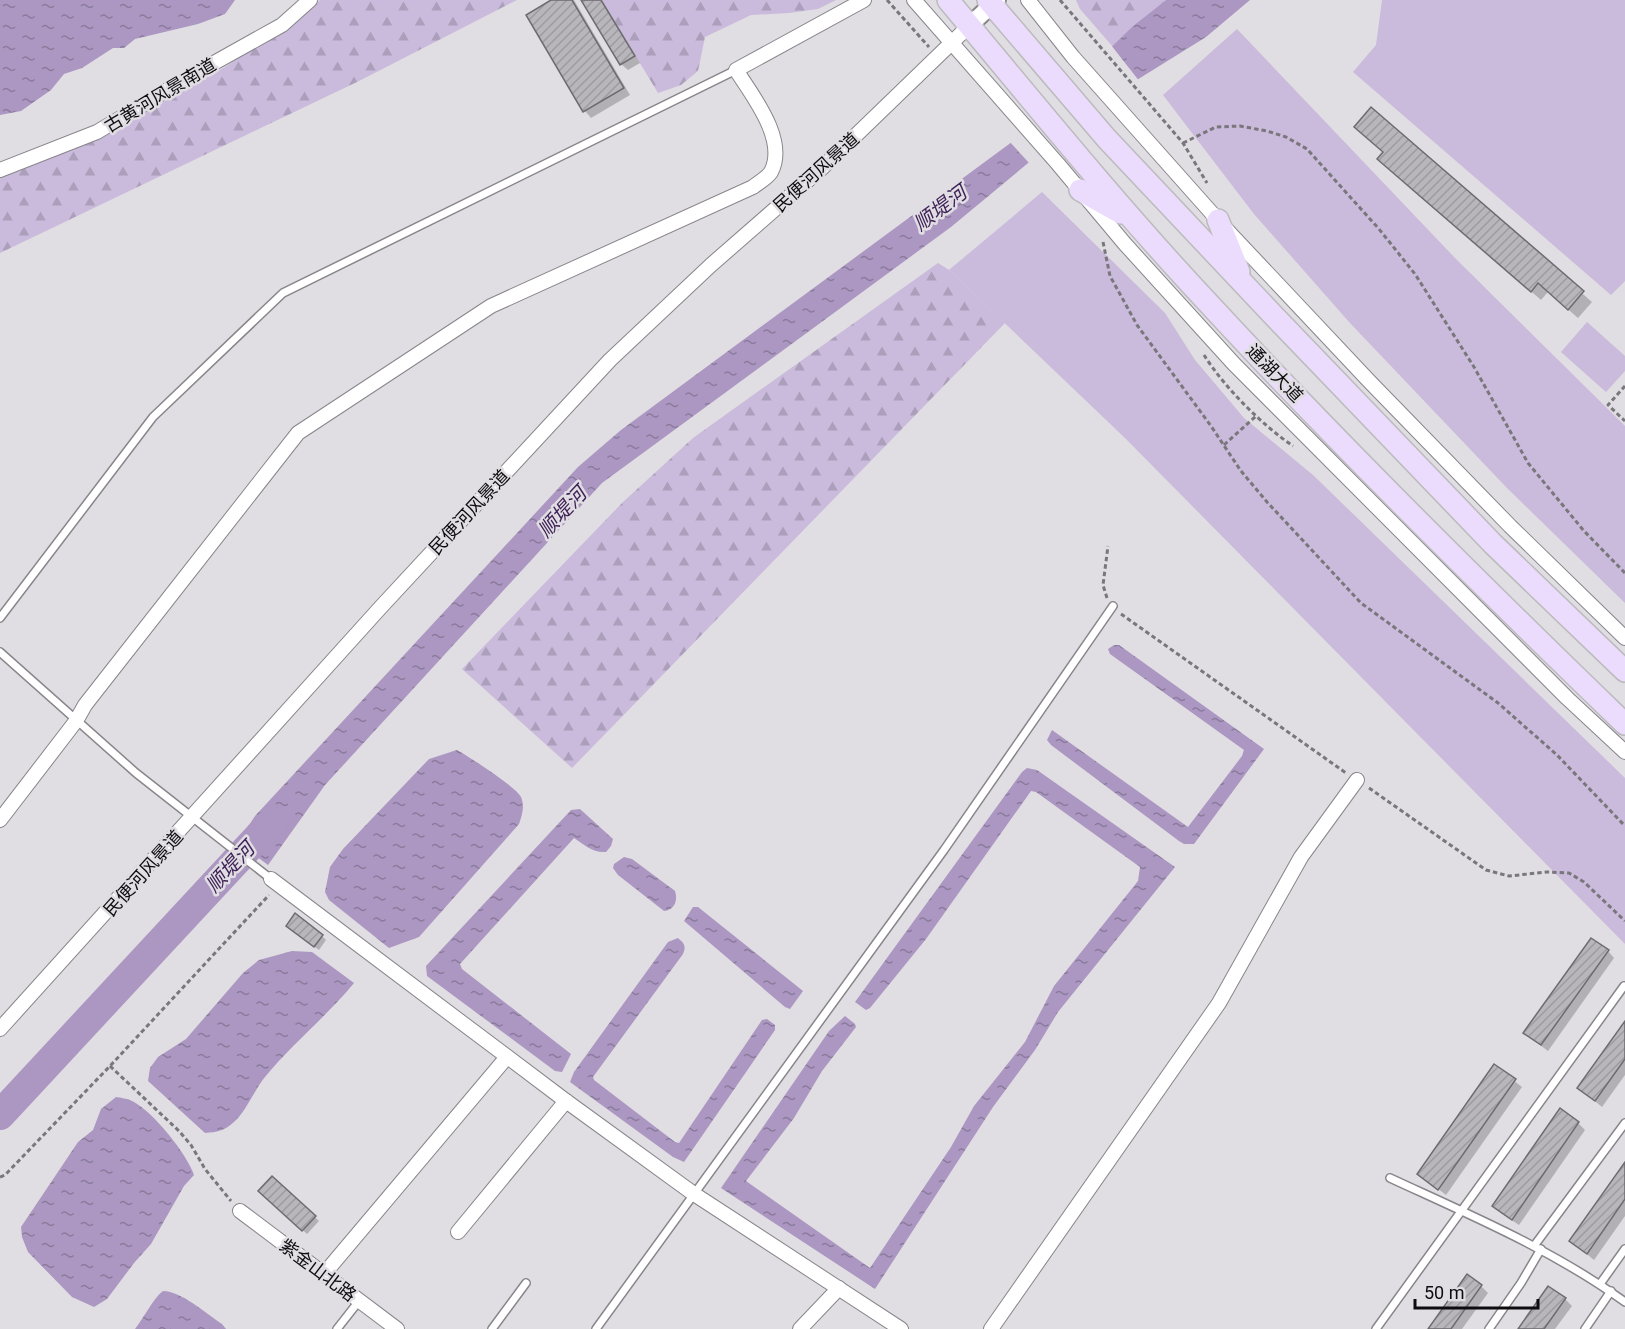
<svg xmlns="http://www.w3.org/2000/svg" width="1625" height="1329" font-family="Roboto,'Noto Sans SC',sans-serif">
  <defs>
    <pattern id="forest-firs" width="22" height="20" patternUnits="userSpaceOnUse" patternTransform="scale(1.5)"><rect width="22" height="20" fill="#cabadc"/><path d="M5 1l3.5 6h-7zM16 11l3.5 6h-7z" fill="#ac9fbc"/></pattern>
    <pattern id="water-ripples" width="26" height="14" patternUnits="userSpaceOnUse" patternTransform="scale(1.5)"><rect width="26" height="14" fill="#ab97c1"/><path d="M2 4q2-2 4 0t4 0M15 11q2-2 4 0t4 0" fill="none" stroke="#8a7a9b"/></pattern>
    <pattern id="building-hatch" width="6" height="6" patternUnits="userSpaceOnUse" patternTransform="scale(1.5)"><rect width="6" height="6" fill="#b8b5bb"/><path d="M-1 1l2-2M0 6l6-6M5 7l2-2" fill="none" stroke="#9d9aa0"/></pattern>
  </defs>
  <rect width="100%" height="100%" fill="#e0dde3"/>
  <g fill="url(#forest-firs)">
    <path d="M320,0H517L359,81L0,253V177L72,150L148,111L225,67L298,19Z"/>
    <path d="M602,0H836L818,9L789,13L751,15L705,37L698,71L681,85L658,93Z"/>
    <path d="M1076,0H1166L1133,26L1113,47L1080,9Z"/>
    <path d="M938,263L949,270L1005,323L572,768L462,669L623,502L693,438Z"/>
  </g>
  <g fill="#cabadc">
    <path d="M1382,0H1625V281L1611,295L1353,72L1376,45Z"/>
    <path d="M1237,29L1455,258L1625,426V603L1507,488L1350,323L1254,214L1163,95Z"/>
    <path d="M1042,192L1165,313L1195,360L1244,418L1313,475L1625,778V944L1125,438L949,270Z"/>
    <path d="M1587,322L1625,356V371L1606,392L1561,352Z"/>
  </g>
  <g fill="url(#water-ripples)">
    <path d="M0,0H235L225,14L198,24L135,39L124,48H113L82,68L64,74L51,90L21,111L0,115Z"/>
    <path d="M1166,0H1250L1206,37L1103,101L951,227L602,483L325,785L268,865L240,844L242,836L255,816L578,467L621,430L1024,133L1133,26Z"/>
    <path d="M1114,645H1119L1264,749L1194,844H1184L1179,841L1051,745L1047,740L1052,730L1188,827L1242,756L1244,750L1110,654L1108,649Z"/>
    <path d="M457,750C469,757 515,786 521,797C525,807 522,815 519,824L419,937L389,948L329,900L325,892L330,867L343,849L429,759Z"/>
    <path d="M1027,768L1037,770L1175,867L1058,1012L1035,1050L993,1107L875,1289L721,1188L829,1031L845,1016L855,1024L856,1027L822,1071L794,1118L746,1181L870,1268L951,1147L974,1106L1025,1042L1054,986L1138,881L1140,867L1036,792L1031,791L926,939L870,1008L866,1010L855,1002L1022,772Z"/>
    <path d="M580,809L613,839L611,846L606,852C592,853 585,845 574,838L460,964L462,969L571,1054L562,1072L555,1071L427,976L426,966L571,810Z"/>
    <path d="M624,857L632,859L675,891C678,900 675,910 664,911L618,875L613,868L614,864Z"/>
    <path d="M693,907H698L803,991L790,1009L785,1007L684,921Z"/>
    <path d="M678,938C685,944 686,946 683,954L593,1077L594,1080L675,1142L679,1143L762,1020L767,1019L775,1025V1030L684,1162L673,1157L570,1082L574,1072L668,942Z"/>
    <path d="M292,951L312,952L354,983C326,1017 293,1043 265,1077C255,1089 245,1113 234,1122C224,1131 217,1132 205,1133L148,1081L150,1068L158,1057L186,1039L243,973L259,960Z"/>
    <path d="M116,1097C122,1098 129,1099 134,1102C154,1113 187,1154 194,1175L184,1186L151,1244L134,1263L107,1299L94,1307L72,1297L28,1252L22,1237L21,1227L78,1142L93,1130L101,1109Z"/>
    <path d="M163,1291C181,1291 207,1314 222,1324L226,1329H135C143,1319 155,1296 163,1291Z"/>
  </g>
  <path fill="#e0dde3" d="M1111,45L1140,82L1104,103L1030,164L1009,141L1022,131Z"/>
  <g fill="#0003">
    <path d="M554,0H574L630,95L591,118L585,111Z"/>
    <path d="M583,0H602L640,63L628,70L621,64Z"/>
    <path d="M1371,109L1592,302L1578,318L1548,292L1541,300L1388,168Z"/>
    <path d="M292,930L322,936L326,940L319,950Z"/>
    <path d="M1608,951L1614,958L1548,1051L1532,1039L1525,1032Z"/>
    <path d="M1625,1024V1075L1602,1107L1579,1088Z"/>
    <path d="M1495,1066L1522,1087L1446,1195L1419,1174Z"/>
    <path d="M1578,1123L1585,1130L1519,1225L1501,1213L1494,1206Z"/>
    <path d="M1625,1165V1216L1594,1260L1571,1241Z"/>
    <path d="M272,1178L319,1221L307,1234L260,1191Z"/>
    <path d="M1481,1286L1488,1293L1462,1329H1429Z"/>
    <path d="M1565,1299L1572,1306L1555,1329H1520Z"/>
  </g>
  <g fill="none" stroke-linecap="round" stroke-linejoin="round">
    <path stroke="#ab97c1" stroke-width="30" d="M0,1115L274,820"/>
  </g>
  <g fill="url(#building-hatch)" stroke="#6d6b70" stroke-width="1.5">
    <path d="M551,0H572L624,88L583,112L526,15Z"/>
    <path d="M581,0H601L635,56L620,65Z"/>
    <path d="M1371,107L1584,291L1568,310L1538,283L1531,292L1377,159L1383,152L1354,127Z"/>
    <path d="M295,913L323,935L314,947L286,926Z"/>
    <path d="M1591,938L1609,950L1541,1045L1523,1033Z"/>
    <path d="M1625,1021V1059L1595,1101L1577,1088Z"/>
    <path d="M1494,1064L1516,1079L1438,1190L1417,1174Z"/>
    <path d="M1560,1108L1579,1122L1512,1220L1492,1206Z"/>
    <path d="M1625,1162V1199L1587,1254L1569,1241Z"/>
    <path d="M272,1176L316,1216L302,1231L258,1191Z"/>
    <path d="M1467,1274L1482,1285L1451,1329H1428Z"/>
    <path d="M1548,1286L1566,1298L1544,1329H1518Z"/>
  </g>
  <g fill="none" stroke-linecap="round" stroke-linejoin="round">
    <defs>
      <g id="service">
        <path d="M0,618L153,417L283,293L736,70"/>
        <path d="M0,652L136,773L271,879"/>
        <path d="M1390,1178C1470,1215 1553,1250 1625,1302"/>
        <path d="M1534,1246L1625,1123"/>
        <path d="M1600,1284L1625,1249"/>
        <path d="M337,1329L359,1301"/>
        <path d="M492,1329L526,1283"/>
        <path d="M596,1329L944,850L1113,606"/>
        <path d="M1376,1329L1624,986"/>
        <path d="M1489,1329L1521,1283L1541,1249"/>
        <path d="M1585,1329L1611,1291"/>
      </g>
      <g id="minor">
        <path d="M914,0L1058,164L1125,244L1234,364L1567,698L1625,752"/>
        <path d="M1028,0L1073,57L1225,228L1369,381L1510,526L1625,638"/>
        <path d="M0,170L97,132L196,73L282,25L310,0"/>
        <path d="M0,820L76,721L85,705L298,433L491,306L753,187C758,183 767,178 771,172C788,140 752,95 736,70L864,0"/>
        <path d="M271,879L566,1101L694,1194L901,1329"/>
        <path d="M0,1029L380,608L610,360L711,265L822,168L969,26"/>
        <path d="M240,1211L397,1329"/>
        <path d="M458,1232L566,1101"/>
        <path d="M324,1274L507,1057"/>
        <path d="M800,1329L839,1288"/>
        <path d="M991,1329L1219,1003L1301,857L1357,780"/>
      </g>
      <path id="tertiary" d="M969,26L997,0"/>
      <g id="primary">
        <path d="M948,0C1034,103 1119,208 1211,306C1344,450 1484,588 1625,724"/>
        <path d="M988,0L1107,139L1274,316L1493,544L1625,671"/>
        <path d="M1080,190L1121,213"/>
        <path d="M1218,220L1239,272"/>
      </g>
    </defs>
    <use href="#service" stroke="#88858b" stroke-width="10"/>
    <use href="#minor" stroke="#88858b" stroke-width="16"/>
    <use href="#tertiary" stroke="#88858b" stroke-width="20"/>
    <use href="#primary" stroke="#bbbbbc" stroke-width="24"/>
    <g stroke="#79777b" stroke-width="3" stroke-dasharray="4.5 3" stroke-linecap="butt">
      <path d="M887,0L929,47"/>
      <path d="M1060,0L1183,143L1207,183"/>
      <path d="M1183,143L1216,127L1240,126L1267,131L1286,137L1307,149L1379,229L1415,274L1474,367L1528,463L1584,531L1625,573"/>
      <path d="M1103,242L1110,276L1137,325L1211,426L1241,471L1267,502L1361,603L1498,703L1557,755L1625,826"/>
      <path d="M1204,355C1224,387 1262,425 1293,446"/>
      <path d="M1625,386L1608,405L1625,421"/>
      <path d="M1224,445L1256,416"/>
      <path d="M1107,598L1103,585L1108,546"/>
      <path d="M1121,614L1346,773"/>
      <path d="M1369,788L1486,870L1509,876L1547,872L1569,873L1584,882L1625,921"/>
      <path d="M110,1066L179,1131L191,1145L205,1169L231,1201"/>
      <path d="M0,1177L5,1175L110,1066L269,895"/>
    </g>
    <use href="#service" stroke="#fff" stroke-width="7"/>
    <use href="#minor" stroke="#fff" stroke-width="14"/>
    <use href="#tertiary" stroke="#fff" stroke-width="16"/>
    <use href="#primary" stroke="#ebdcfd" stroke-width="21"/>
  </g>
  <g text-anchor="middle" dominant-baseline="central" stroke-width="5" stroke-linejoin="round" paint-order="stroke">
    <g font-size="18" fill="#0d0c0e" stroke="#e0dde3">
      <text transform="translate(160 95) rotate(-31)">古黄河风景南道</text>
      <text transform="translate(816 172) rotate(-42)">民便河风景道</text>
      <text transform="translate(1275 373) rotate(46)">通湖大道</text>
      <text transform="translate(469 512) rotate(-47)">民便河风景道</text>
      <text transform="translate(143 873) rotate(-48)">民便河风景道</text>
      <text transform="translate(318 1270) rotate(37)">紫金山北路</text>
    </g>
    <g font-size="20" font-style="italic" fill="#3f2257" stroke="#e0dde3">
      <text transform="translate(940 208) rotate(-37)">顺堤河</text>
      <text transform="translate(562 512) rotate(-47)">顺堤河</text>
      <text transform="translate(230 867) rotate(-47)">顺堤河</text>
    </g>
  </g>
  <path d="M1415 1299v9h123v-9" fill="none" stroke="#0d0c0e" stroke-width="3"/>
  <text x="1424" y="1299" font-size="18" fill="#0d0c0e" stroke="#e0dde3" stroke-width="4.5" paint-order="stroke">50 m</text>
</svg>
